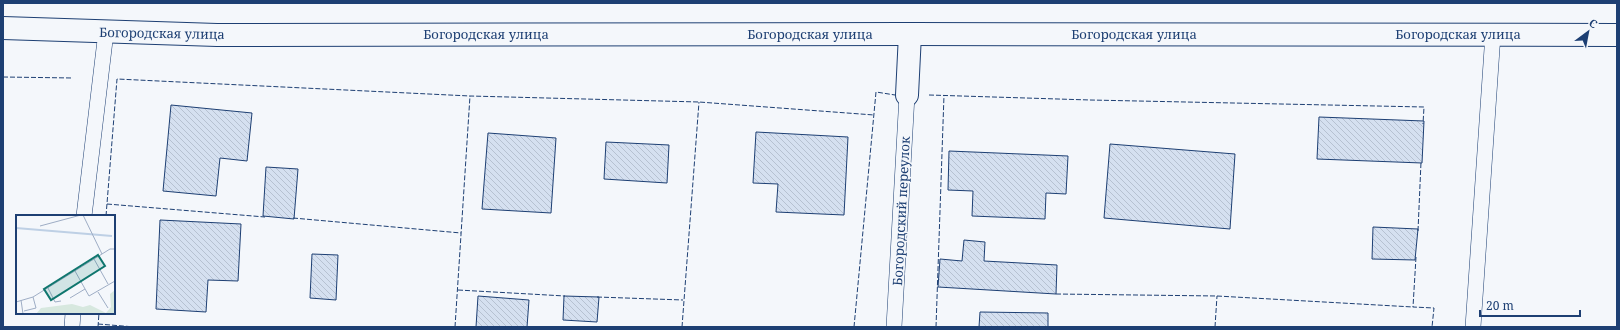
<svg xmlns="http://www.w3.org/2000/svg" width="1620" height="330" font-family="'Noto Serif',serif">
  <defs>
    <pattern id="building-back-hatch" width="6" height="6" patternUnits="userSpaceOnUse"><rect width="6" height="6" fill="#d5e0f0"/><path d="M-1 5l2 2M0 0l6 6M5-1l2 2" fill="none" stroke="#b6c1d1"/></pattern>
  </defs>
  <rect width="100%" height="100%" fill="#f4f7fb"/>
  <g fill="url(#building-back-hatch)" stroke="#1d3f73">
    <path d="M171,105L252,113L247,161L220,158L216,196L163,191Z"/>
    <path d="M1319,117L1424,121L1422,163L1317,159Z"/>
    <path d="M756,132L848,137L844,215L776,212L778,184L753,183Z"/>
    <path d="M488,133L556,138L551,213L482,209Z"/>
    <path d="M606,142L669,145L667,183L604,179Z"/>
    <path d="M1110,144L1235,154L1230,229L1104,218Z"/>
    <path d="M949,151L1068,156L1066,194L1046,193L1045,219L972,216L973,191L948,190Z"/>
    <path d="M266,167L298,169L294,219L263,216Z"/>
    <path d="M160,220L241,224L238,281L208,280L206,312L156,309Z"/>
    <path d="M1373,227L1418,229L1415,260L1372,259Z"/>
    <path d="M964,240L985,242L984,261L1057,265L1056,294L938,287L940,259L962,261Z"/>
    <path d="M312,254L338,255L336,300L310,298Z"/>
    <path d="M478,296L529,300L527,327H476Z"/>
    <path d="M564,296L599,297L597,322L563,320Z"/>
    <path d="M980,312L1048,313V327H979Z"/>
  </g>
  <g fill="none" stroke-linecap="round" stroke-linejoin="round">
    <defs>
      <g id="service">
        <path d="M84,216L106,32"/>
        <path d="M72,327L73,313"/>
        <path d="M894,327L907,95"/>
        <path d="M1473,327L1493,34"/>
      </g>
      <g id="minor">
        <path d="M3,28L217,35L910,34L1617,35"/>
        <path d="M907,95L910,34"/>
      </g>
    </defs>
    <use href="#service" stroke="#1d3f73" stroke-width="16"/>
    <use href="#minor" stroke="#1d3f73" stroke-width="24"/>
    <use href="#service" stroke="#f4f7fb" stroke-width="15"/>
    <use href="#minor" stroke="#f4f7fb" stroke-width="22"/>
    <g stroke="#1d3f73" stroke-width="1" stroke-dasharray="5 2" stroke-linecap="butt">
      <path d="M3,77L73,78"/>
      <path d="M929,95L1090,100L1424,107L1423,124"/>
      <path d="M107,204L265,217"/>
      <path d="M106,216L117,79L470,96L699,102L874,115"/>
      <path d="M293,218L461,233"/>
      <path d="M1418,231L1421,162"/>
      <path d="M1416,257L1413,307L1434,308L1432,327"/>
      <path d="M458,290L565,296"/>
      <path d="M1056,294L1217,296L1413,307"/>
      <path d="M597,297L683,300"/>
      <path d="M98,324L135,327"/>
      <path d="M98,327L99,313"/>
      <path d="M455,327L470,96"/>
      <path d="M682,327L699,102"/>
      <path d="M854,327L876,92L895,95"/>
      <path d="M936,327L944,95"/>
      <path d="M1215,327L1217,296"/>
    </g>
  </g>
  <g text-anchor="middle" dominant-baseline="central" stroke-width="3" stroke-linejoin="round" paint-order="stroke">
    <g font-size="13" fill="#1d3f73" stroke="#f4f7fb">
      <text transform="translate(162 33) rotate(1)">Богородская улица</text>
      <text x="486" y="34">Богородская улица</text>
      <text x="810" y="34">Богородская улица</text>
      <text x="1134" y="34">Богородская улица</text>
      <text x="1458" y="34">Богородская улица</text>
      <text transform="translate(901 211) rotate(-87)">Богородский переулок</text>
    </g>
  </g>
  <g transform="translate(16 215)">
    <rect width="99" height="99" fill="#f4f7fb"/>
    <path d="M99,75V99H20L25,93L56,89L67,92L74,90L90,98L95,92L94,79Z" fill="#d7e8df"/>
    <path fill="none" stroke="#bed0e5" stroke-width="2" d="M0,13L96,21"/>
    <path fill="none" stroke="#9eadc5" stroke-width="1" d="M67,0L86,39M24,11L65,0M78,44L92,69M59,56L73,81L99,66M32,73L39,87L45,86M82,77L92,93M54,83L69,74M5,85L7,99M0,87L17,82L94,34H99M8,96L20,93L17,82"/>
    <path fill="#0f766e" fill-opacity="0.15" stroke="#0f766e" stroke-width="2" d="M82,40L89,51L35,85L28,74Z"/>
    <rect width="99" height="99" fill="none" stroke="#1d3f73" stroke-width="2"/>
  </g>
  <rect width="1620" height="330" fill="none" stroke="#1d3f73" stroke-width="8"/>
  <g transform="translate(1588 32) rotate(32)" stroke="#f4f7fb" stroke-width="3" paint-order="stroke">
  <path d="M0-3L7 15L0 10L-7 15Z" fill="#1d3f73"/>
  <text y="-6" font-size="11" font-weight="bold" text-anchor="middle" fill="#1d3f73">С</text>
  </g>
  <path d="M1480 310v6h100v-6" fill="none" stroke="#1d3f73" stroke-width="2"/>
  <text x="1486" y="310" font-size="12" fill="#1d3f73" stroke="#f4f7fb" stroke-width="3" paint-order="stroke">20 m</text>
</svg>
